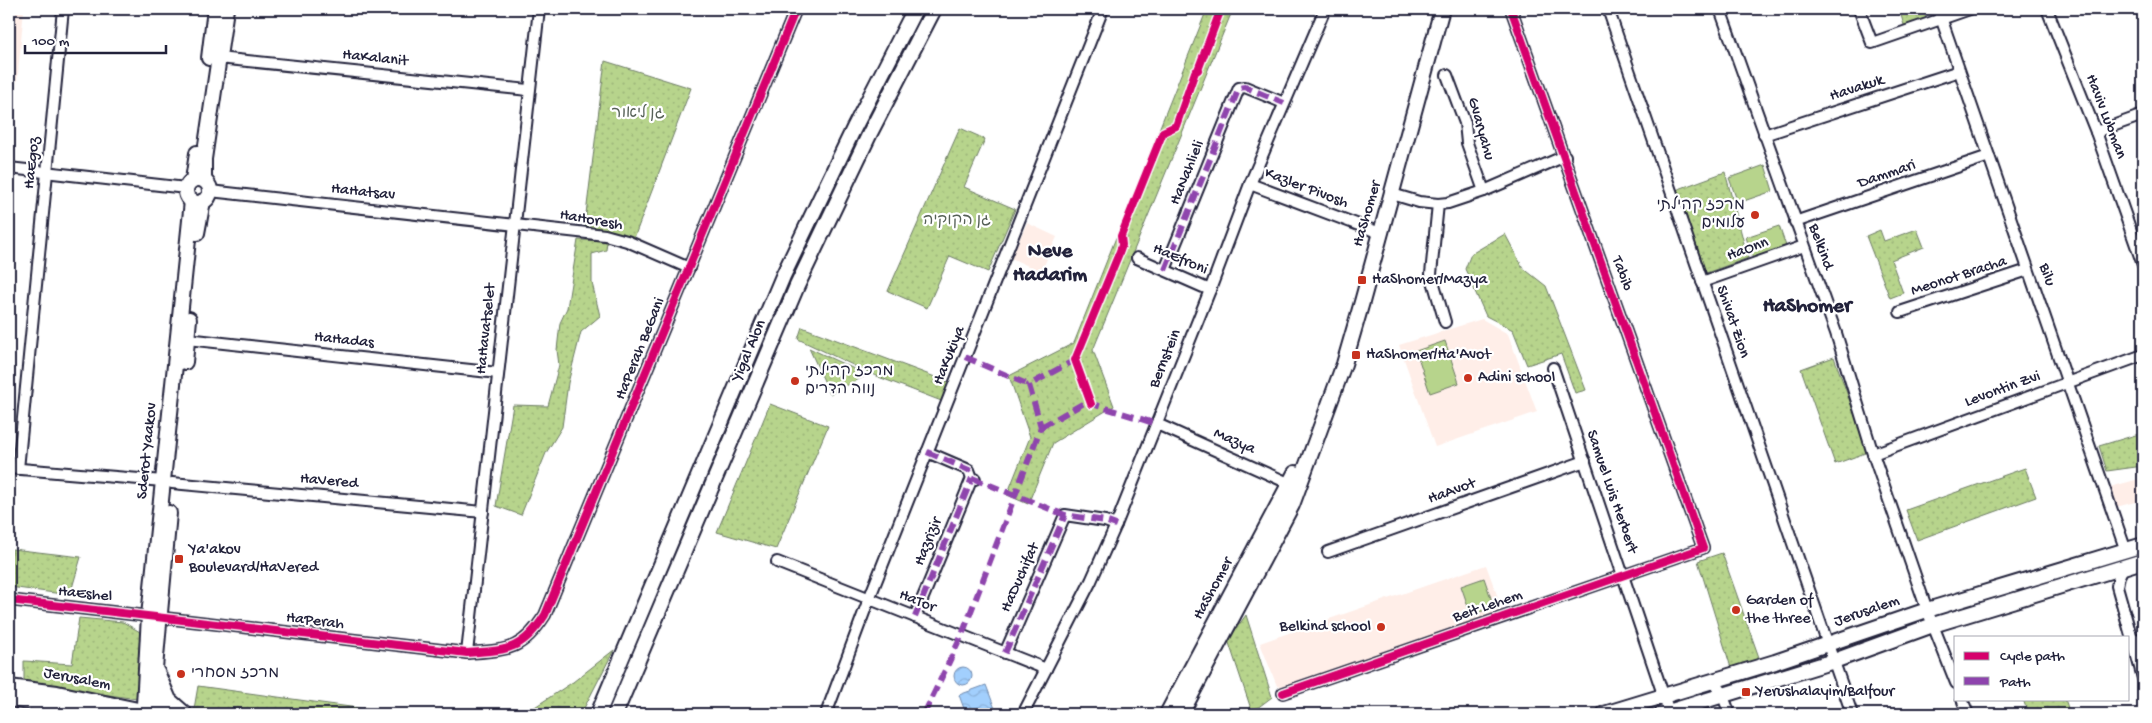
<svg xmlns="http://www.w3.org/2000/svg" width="2152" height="723" font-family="'Gochi Hand','Playpen Sans Hebrew',sans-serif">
  <defs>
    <pattern id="park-dots" width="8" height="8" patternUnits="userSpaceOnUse" patternTransform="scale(1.25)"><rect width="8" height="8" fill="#b7d48c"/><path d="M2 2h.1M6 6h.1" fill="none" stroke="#9db67a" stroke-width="1.8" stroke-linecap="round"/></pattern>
    <pattern id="water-waves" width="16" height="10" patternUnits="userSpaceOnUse" patternTransform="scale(1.25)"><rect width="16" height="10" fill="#a2cffd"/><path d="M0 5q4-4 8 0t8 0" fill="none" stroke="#8bb1da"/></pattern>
  </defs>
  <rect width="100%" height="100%" fill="#fff"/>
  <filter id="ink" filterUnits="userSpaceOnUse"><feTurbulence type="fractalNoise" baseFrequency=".02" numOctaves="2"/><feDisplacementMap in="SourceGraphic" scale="10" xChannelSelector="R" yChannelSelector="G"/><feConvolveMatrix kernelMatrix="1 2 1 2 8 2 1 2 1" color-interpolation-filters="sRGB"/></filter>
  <g filter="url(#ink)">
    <g fill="#ffeee8">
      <path d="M9,9H24L13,127H9Z"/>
      <path d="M1027,223L1057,237L1041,272L1011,258Z"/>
      <path d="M1482,319L1508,334L1537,412L1435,447L1399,345Z"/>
      <path d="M2143,478V500L2116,507L2110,487Z"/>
      <path d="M1486,565L1503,611L1285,687L1277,686L1260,643Z"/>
    </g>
    <g fill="url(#park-dots)" stroke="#6c7b64">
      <path d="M1207,9H1233L1093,350L1114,406L1053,443L1028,504L1007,495L1030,437L1009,376L1074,343Z"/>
      <path d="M1899,9H1929V10L1925,12L1926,21L1908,28L1904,25Z"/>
      <path d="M605,61L691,88L634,238L584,230Z"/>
      <path d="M960,128L985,139L964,187L1015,209L988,272L950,256L927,308L888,291Z"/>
      <path d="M1725,172L1748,258L1706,273L1676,190Z"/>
      <path d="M1917,229L1924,247L1891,260L1903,293L1890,298L1866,236L1880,230L1884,241Z"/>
      <path d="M1505,234L1523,268L1546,286L1586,390L1575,393L1561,354L1527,365L1513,330L1486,316L1465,269L1471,254Z"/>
      <path d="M578,240L607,241L606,250L592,254V283L600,316L581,332L568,383L562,427L546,453L521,515L496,506L513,405L548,406L559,365L557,350L560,323L567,308Z"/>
      <path d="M802,327L951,383L944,402L876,376L798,339Z"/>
      <path d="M809,348L867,375L830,394Z"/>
      <path d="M1834,357L1868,452L1835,464L1801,369Z"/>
      <path d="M770,404L828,426L776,549L717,532Z"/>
      <path d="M2139,434L2143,448V466L2107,471L2099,446Z"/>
      <path d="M2025,468L2036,497L1917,540L1906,510Z"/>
      <path d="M12,549L81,557L70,595L9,587Z"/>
      <path d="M1722,553L1761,663L1732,671L1698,561Z"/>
      <path d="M1246,615L1272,697L1252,712L1228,640Z"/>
      <path d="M79,618L123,622L140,632L137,699L24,683V661L72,664Z"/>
      <path d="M614,650L581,714H524L573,682Z"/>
      <path d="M198,686L401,714H216L194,709Z"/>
      <path d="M2023,699H2065L2070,714H2028Z"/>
    </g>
    <g fill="#b7d48c" stroke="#6c7b64">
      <path d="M1765,165L1773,191L1738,203L1729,178Z"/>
      <path d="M1779,226L1787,249L1753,259L1746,237Z"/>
      <path d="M1445,341L1459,383L1430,393L1416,351Z"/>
      <path d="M1484,578L1494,607L1471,615L1461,586Z"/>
    </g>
    <g fill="url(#water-waves)" stroke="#6f8aaf">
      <circle cx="963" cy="676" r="9"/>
      <path d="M986,685L997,714H966L959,695Z"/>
    </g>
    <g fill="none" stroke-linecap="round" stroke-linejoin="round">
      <defs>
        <g id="street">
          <path d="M1608,9L1852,714"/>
          <path d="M1720,9L1836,333L1873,454L1927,610L1956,683"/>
          <path d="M1859,9L1872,43L1970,9"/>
          <path d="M1938,9L2126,551"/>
          <path d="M2047,9L2096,132L2143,265"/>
          <path d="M218,58L528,90"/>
          <path d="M1447,75L1465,123L1467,143L1484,191"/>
          <path d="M2096,132L2143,115"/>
          <path d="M1764,135L1959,71"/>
          <path d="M9,168L186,188"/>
          <path d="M1250,184L1380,233"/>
          <path d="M210,191L605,235L627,241L689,268"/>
          <path d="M1392,194L1419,202L1438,204L1448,203L1484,191L1565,156"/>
          <path d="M1438,204L1431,274L1445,322"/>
          <path d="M1795,222L1989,156"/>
          <path d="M1137,258L1210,290"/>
          <path d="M1165,270L1239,88L1245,87L1284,103"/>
          <path d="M1702,282L1804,246"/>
          <path d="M1900,312L2028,270"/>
          <path d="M187,339L498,373"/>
          <path d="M1553,368L1669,712"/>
          <path d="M1157,424L1295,486"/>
          <path d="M927,452L969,470L972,478L975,479"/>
          <path d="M1873,454L2143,355"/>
          <path d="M9,468L163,481"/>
          <path d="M18,469L63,9"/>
          <path d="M172,483L483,512"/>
          <path d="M1328,552L1585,461"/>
          <path d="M777,562L1046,669"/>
          <path d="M2123,568L2119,576L2117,586L2143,678"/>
          <path d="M9,600L467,653C507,650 522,651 545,615L796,9"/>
          <path d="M915,617L972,478"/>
          <path d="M2131,642L2143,638"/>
          <path d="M467,653L539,9"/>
          <path d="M1005,653L1065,515L1105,521L1116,525"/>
          <path d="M1711,681L1720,689L1730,714"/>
          <path d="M1283,693L1703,548L1511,9"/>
          <path d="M1962,699L1968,714"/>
          <path d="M826,714L869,599L1103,9"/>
          <path d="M1023,714L1091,581L1116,525L1210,290L1250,184L1325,9"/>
        </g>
        <g id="secondary">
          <path d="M209,58L215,9"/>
          <circle cx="198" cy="191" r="12"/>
          <path d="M193,180L197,153"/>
          <path d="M204,180V159L226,9"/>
          <path d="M197,233L203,201"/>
          <path d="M185,362L189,319"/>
          <path d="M157,672L169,700L185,714"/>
          <path d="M9,687L57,693L138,710"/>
          <path d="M9,699L109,714"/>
          <path d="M146,704L159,706L165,714"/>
          <path d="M155,704L154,679L169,513"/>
          <path d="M144,705L149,616L192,201"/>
          <path d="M598,714L783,276L854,128L915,9"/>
          <path d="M615,714L797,286L870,133L934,9"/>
          <path d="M1167,714L1295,473"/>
          <path d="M1181,714L1292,505L1344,364L1362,302L1442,9"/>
          <path d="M1604,714L1775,662L1927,610L2143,545"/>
          <path d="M1662,714L1834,661L1933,625L2143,561"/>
        </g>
      </defs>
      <use href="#street" stroke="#22223b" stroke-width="14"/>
      <use href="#secondary" stroke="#22223b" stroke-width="18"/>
      <use href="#street" stroke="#fff" stroke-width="10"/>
      <use href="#secondary" stroke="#fff" stroke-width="14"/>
      <g stroke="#8e44ad" stroke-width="6" stroke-dasharray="12 6" stroke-linecap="butt">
        <path d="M1165,270L1239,88L1245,87L1284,103"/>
        <path d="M965,357L1029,385"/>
        <path d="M1041,427L1086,402L1157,424"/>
        <path d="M927,452L969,470L972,478L1065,515L1105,521L1116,525"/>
        <path d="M915,617L972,478"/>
        <path d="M1005,653L1065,515"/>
        <path d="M924,714L962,635L1041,427L1029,385L1075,360"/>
      </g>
      <defs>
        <g id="cycleway">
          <path d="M1091,404L1075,360L1120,251L1122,245L1121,236L1163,132L1176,126L1195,72L1198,70L1221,9"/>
          <path d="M9,600L467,653C507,650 522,651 545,615L796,9"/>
          <path d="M1283,693L1703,548L1511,9"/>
        </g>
      </defs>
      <use href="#cycleway" stroke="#fff" stroke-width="11"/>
      <use href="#cycleway" stroke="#d6006c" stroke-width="8"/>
    </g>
  </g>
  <g fill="#c8321e" stroke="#fff" stroke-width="2">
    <circle cx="1755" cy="215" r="5"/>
    <rect x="1357" y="275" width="10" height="10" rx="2.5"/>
    <rect x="1351" y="350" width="10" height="10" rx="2.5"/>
    <circle cx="1468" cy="378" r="5"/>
    <circle cx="795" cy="381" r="5"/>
    <rect x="174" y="554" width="10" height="10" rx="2.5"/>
    <circle cx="1736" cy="610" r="5"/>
    <circle cx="1381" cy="627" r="5"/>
    <circle cx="181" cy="674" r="5"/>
    <rect x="1741" y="687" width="10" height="10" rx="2.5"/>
  </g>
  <g text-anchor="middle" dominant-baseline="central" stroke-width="4.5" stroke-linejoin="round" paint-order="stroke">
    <g font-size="16" fill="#22223b" stroke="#fff">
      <text transform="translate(375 59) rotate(6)">HaKalanit</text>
      <text transform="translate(1857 89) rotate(-18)">Havakuk</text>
      <text transform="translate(2105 117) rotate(69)">Haviv Lubman</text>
      <text transform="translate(1480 129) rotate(74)">Gvaryahu</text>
      <text transform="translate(33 163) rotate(-84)">HaEgoz</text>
      <text transform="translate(1188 173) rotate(-68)">HaNahlieli</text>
      <text transform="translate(1887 175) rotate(-19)">Dammari</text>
      <text transform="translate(1306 189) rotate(21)">Kazler Pivosh</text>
      <text transform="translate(363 193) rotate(6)">HaHatsav</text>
      <text transform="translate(1368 214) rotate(-74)">HaShomer</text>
      <text transform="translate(591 221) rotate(10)">HaHoresh</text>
      <text transform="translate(1820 247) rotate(70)">Belkind</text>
      <text transform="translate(1748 250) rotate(-20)">HaOnn</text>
      <text transform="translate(1180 260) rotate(23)">HaEfroni</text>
      <text transform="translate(1621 274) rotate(71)">Tabib</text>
      <text transform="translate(2046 275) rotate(71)">Bilu</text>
      <text transform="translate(1959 277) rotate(-18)">Meonot Bracha</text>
      <text transform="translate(1732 322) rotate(71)">Shivat Zion</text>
      <text transform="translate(487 329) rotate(-84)">HaHavatselet</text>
      <text transform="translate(344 341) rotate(6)">HaHadas</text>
      <text transform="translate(641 349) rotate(-68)">HaPerah BeGani</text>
      <text transform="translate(750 351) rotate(-67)">Yigal Alon</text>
      <text transform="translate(950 356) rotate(-68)">HaKukiya</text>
      <text transform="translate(1166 359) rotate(-68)">Bernstein</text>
      <text transform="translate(2003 390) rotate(-20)">Levontin Zvi</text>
      <text transform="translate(1234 442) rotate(24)">Mazya</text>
      <text transform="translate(148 451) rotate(-84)">Sderot Yaakov</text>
      <text transform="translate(329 482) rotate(5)">HaVered</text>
      <text transform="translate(1452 492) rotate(-20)">HaAvot</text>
      <text transform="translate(1611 492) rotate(71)">Samuel Luis Herbert</text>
      <text transform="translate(929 542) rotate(-68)">Hazrizir</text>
      <text transform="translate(1021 578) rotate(-66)">HaDuchifat</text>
      <text transform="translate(1214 589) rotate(-62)">HaShomer</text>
      <text transform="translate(85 595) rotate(6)">HaEshel</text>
      <text transform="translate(917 602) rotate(22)">HaTor</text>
      <text transform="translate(1488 607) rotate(-19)">Beit Lehem</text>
      <text transform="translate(1867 612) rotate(-19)">Jerusalem</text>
      <text transform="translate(315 622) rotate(7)">HaPerah</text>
      <text transform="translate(77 680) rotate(11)">Jerusalem</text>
    </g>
    <g font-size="16" fill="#566057" stroke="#fff">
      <text x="638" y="114">גן ליאור</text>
      <text x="957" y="221">גן הקוקיה</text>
    </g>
    <g font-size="16" fill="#22223b" stroke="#fff" text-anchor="start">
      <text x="1745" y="206" text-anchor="end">מרכז קהילתי<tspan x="1745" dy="18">עלומים</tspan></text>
      <text x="1372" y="280">HaShomer/Mazya</text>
      <text x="1366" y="355">HaShomer/Ha'Avot</text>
      <text x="805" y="372">מרכז קהילתי<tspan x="805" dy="18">נווה הדרים</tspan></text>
      <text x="1478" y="378">Adini school</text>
      <text x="189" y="550">Ya'akov<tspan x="189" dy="18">Boulevard/HaVered</tspan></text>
      <text x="1746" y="601">Garden of<tspan x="1746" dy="18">the three</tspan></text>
      <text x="1371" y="627" text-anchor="end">Belkind school</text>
      <text x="191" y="674">מרכז מסחרי</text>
      <text x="1756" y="692">Yerushalayim/Balfour</text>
    </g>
    <g font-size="21" font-weight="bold" fill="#22223b" stroke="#fff">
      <text x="1050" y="252">Neve<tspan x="1050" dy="24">Hadarim</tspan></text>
      <text x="1807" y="307">HaShomer</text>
    </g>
  </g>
  <rect width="2152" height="723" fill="none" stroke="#fff" stroke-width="30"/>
  <rect x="15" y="15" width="2122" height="693" fill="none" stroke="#22223b" stroke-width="2" filter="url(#ink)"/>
  <rect x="1954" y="636" width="175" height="65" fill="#ffffff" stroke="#a7a7b1"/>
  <rect x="1964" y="652" width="25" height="8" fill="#d6006c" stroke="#a7a7b1"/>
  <text x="2000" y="660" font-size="15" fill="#22223b">Cycle path</text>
  <rect x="1964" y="677" width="25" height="8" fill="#8e44ad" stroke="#a7a7b1"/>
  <text x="2000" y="686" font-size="15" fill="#22223b">Path</text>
  <path d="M25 45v8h141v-8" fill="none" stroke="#22223b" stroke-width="2.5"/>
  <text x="32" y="45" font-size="15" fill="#22223b" stroke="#ffffff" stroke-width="4" paint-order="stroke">100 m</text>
</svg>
